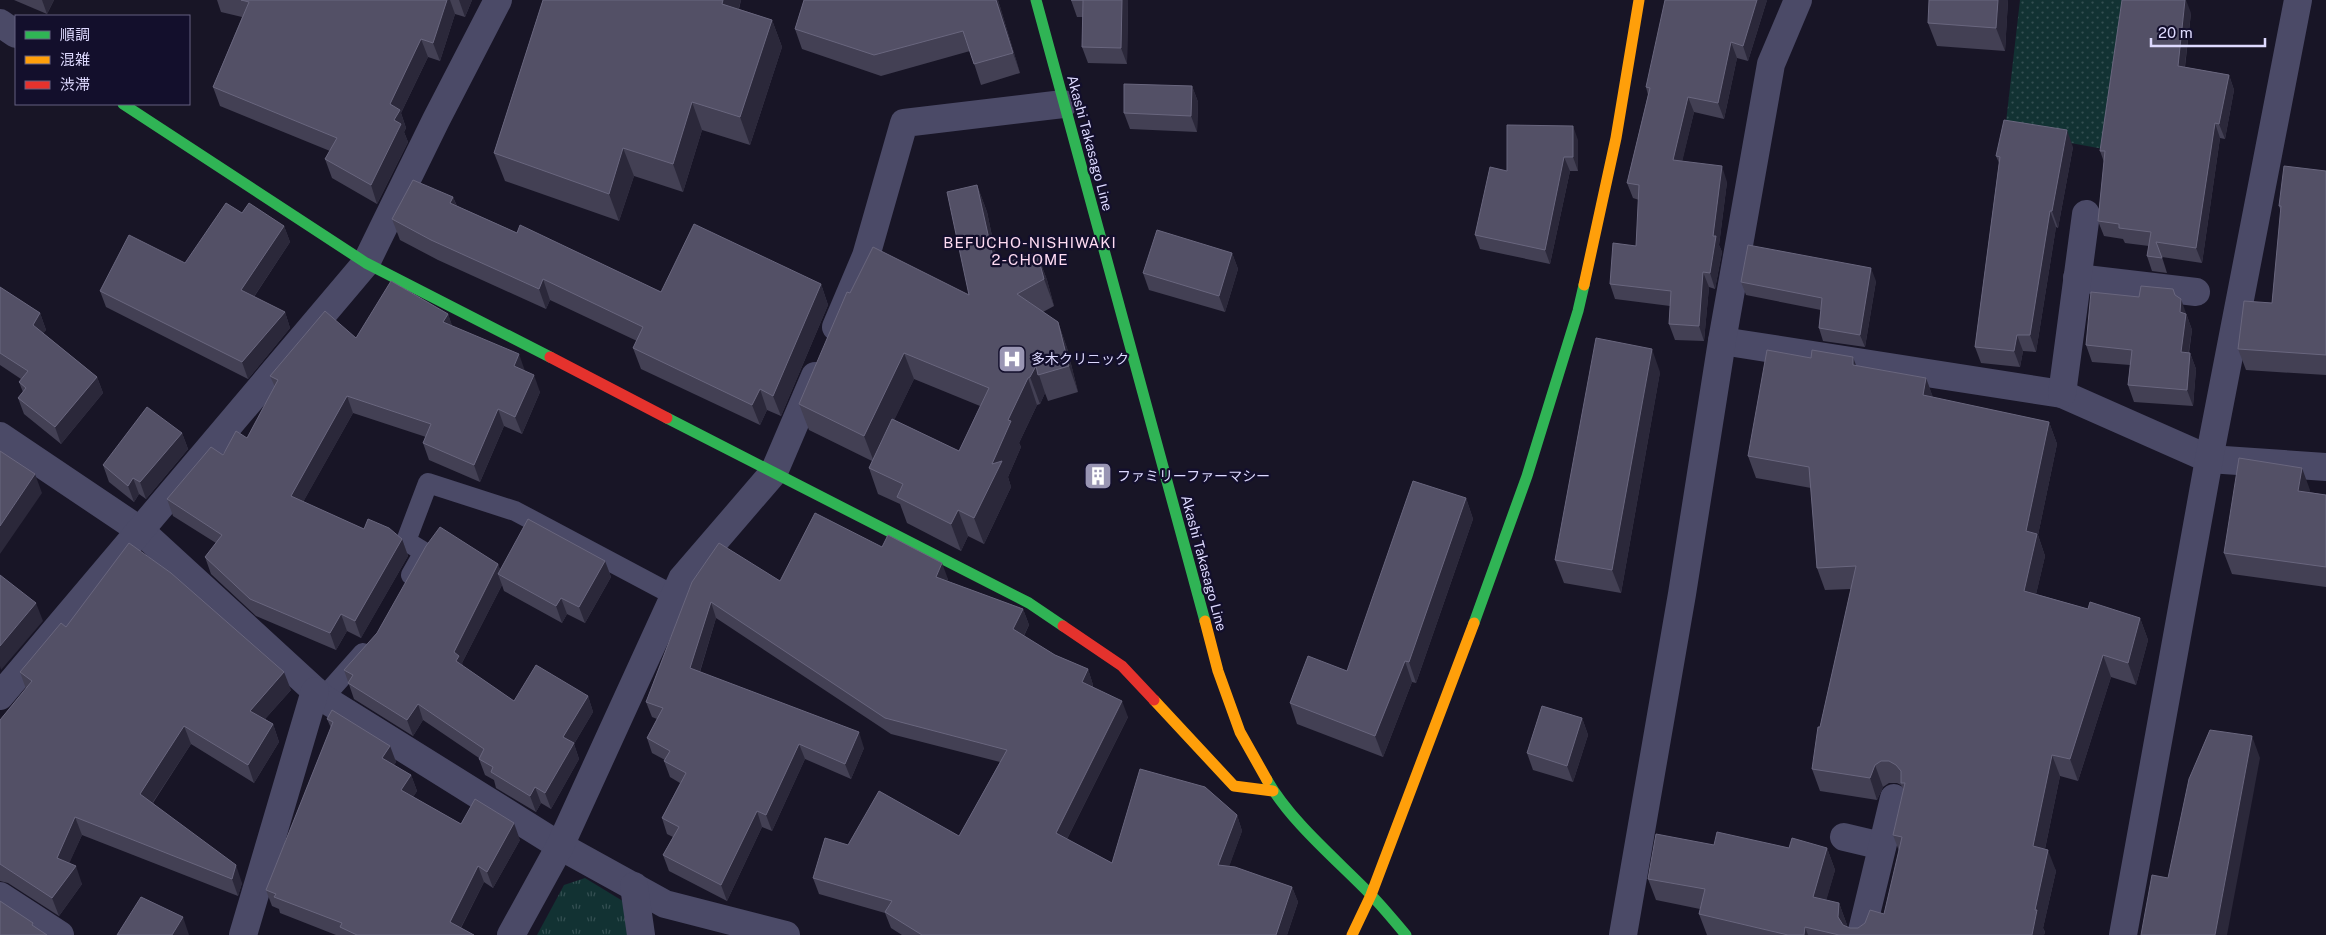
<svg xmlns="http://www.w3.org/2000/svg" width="2326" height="935" font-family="'Public Sans','Noto Sans JP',sans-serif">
  <defs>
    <pattern id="grass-dots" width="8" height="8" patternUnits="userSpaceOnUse" patternTransform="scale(1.25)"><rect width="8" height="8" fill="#123233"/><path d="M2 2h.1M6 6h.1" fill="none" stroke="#344f52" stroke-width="1.8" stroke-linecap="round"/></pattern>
    <pattern id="park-tufts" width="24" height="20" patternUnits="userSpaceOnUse" patternTransform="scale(1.25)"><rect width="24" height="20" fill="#123233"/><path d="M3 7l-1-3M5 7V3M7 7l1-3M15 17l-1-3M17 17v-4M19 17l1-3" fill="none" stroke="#344f52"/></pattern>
  </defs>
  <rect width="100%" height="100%" fill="#181526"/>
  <path fill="url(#grass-dots)" d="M2020,0H2129L2109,150L2005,131Z"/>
  <path fill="url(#park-tufts)" d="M585,878L631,906L634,935H537L564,885Z"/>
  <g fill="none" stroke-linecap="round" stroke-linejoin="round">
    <g stroke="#4b4a67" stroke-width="20">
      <path d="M411,575L424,552L406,541L428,483L515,511L675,596"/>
      <path d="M323,698L363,653"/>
    </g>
    <g stroke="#4b4a67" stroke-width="28">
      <path d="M0,23L16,34"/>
      <path d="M2077,278L2196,292"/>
      <path d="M836,327L866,256L904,123L1063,104"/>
      <path d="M1722,341L2062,394L2209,459L2326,467"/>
      <path d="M2062,394L2086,214"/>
      <path d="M0,436L141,531L323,698L560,846L665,904L786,935"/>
      <path d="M0,696L366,263L436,120L498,0"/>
      <path d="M1844,837L1882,846"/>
      <path d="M634,886L641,935"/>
      <path d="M0,896L60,935"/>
      <path d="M243,935L315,691"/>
      <path d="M511,935L560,846L682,579L774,472L815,376"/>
      <path d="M1623,935L1682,594L1722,341L1771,64L1798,0"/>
      <path d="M1861,935L1894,798"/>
      <path d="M2123,935L2209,459L2298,0"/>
    </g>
    <g stroke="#30b455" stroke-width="11">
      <path d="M1036,0L1205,621"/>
      <path d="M123,104L366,263L550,357"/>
      <path d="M667,418L1029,603L1063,626"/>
      <path d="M1474,623L1527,476L1578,311L1584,285"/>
      <path d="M1267,780C1291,822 1336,859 1370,894C1383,907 1394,921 1406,935"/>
    </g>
    <g stroke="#ff9f0a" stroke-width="11">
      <path d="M1584,285L1616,138L1639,0"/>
      <path d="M1205,621L1218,671L1240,732L1267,780"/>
      <path d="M1154,700L1234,786L1273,791"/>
      <path d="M1352,935L1371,895L1474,623"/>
    </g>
    <g stroke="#e5322d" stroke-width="11">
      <path d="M550,357L667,418"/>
      <path d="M1063,626L1122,666L1154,700"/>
    </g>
  </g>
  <g fill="#434054" fill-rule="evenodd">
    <path d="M14,0H54L47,14Z"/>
    <path d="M217,0H472L465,17L455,14L440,61L428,57L401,113L406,128L404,132L408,142L377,204L332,178L325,159L330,151L220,106L213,87L242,17L221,12Z"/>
    <path d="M543,0H741L739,9L772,20L782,47L750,145L702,130L683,192L634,176L619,221L505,181L494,153Z"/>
    <path d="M804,0H998L1020,73L981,85L970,51L881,76L802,49L795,29Z"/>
    <path d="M1071,0H1128L1127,64L1088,63L1082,47L1083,17H1077Z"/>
    <path d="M1767,0L1748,61L1737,58L1724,119L1694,112L1682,161L1727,182L1719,245L1722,252L1715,289L1709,287L1704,341L1675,340L1669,324L1670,306L1615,299L1610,284L1636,246L1639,200L1633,198L1627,183L1648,95L1646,87Z"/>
    <path d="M2008,0L2005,51L1937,46L1928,23Z"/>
    <path d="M2191,13L2185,67L2229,75L2234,90L2225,139L2220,138L2202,263L2162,257L2167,273L2152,271L2147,256L2149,246L2125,243L2123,239L2104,236L2098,221L2104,162L2100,151Z"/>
    <path d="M1192,86L1198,102L1197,132L1130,129L1124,113Z"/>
    <path d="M1578,140V171H1570L1550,264L1480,249L1475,235L1507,171Z"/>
    <path d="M2073,147L2058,228L2056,227L2036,352L2023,351L2020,367L1981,363L1975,347L1999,163L1996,156Z"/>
    <path d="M2326,171V375L2246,370L2238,349L2272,303L2281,212L2279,206Z"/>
    <path d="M977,185L987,212L998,265L1037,253L1047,280L1054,306L1043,312L1058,322L1067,348L1078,392L1048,401L1045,393L1040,404L1037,405L1019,443L1021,447L1008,477L1011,487L984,544L968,536L961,551L907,523L900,504L878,494L869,468L872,461L809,430L799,404L969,295ZM914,379L980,406L959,451L894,420Z"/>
    <path d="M453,197L457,206L517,233L661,292L821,284L828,305L781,416L767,410L760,425L641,369L633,348L637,341L550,300L546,309L438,260L400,240L392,219Z"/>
    <path d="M242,213L284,226L290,242L254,297L285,312L290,328L248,379L106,307L100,291L185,263Z"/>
    <path d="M1232,253L1238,269L1225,312L1149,290L1143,273Z"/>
    <path d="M1876,281L1865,347L1823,341L1819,328L1821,310L1746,295L1741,282Z"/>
    <path d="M0,287L40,313L46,330L43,333L97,377L103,393L61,444L24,414L18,398L23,392L19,382L21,379L0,365Z"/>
    <path d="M2175,295L2187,316L2192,330L2189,353H2190L2196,369L2193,406L2134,402L2128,385L2130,365L2092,362L2086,345L2139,297Z"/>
    <path d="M448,314L452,326L525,371L540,392L522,434L504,426L480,482L429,460L423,443L426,437L353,413L303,502L364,529L402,539L408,556L362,636L361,638L347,631L336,650L256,616L211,574L205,557L216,543L173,516L167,499L223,455L247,438L275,387L270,376L356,338Z"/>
    <path d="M1857,366L1926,378L1933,398L2049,422L2057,444L2038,535L2045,556L2036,594L2088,609L2140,618L2148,640L2136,685L2111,677L2078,781L2060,776L2045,849L2056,871L2043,928L2045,932L2044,935H1707L1699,914L1700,909L1656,900L1648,879L1714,845L1789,848H1827L1835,870L1826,900L1839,903L1847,925V927L1850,928H1858L1884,914L1899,851L1893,835L1904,791L1901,785L1897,783H1889L1883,787L1877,800L1820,791L1812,769L1820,727L1851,589L1825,590L1817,568L1811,488L1756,478L1748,456Z"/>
    <path d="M1660,372L1621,593L1564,583L1555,560Z"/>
    <path d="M182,433L188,449L146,499L139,494L134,502L109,482L103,465Z"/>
    <path d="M2310,490L2309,492L2326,495V587L2232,574L2224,553Z"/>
    <path d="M1466,498L1473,519L1416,683L1412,682L1383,757L1297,724L1290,703L1347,671Z"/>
    <path d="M882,547L948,579L947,581L1023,609L1029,625L1024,636L1055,655L1088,669L1093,685V687L1128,717L1067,839L1112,863L1237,815L1242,831L1229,866L1292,887L1298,902L1287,935H902L891,928L885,913L819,894L813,878L848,845L959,836L1000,762L891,734L716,618L700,672L864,748L851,779L805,759L772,831L762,827L727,901L669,871L663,855L673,837L667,834L662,818L680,783L670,777L664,761L665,760L652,753L647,738L657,719L652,717L646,702L692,582L780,581Z"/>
    <path d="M605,561L611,577L585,623L567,614L562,623L504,591L502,585L462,663L463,666L514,701L588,696L593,712L574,744L579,759L551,809L541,803L536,812L496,788L494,780L485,775L479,759V758L423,720L413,736L354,699L344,670L498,564L500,570Z"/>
    <path d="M66,627L291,690L265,719L273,724L279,742L254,783L191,744L153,803L242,883L238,896L82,835L69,863L82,884L59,916L8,883L0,881V720L26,689L20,672Z"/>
    <path d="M1582,718L1588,735L1573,782L1533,770L1527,753Z"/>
    <path d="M327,719L390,746L396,762L394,765L411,775L417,791L413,797L461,824L520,840L493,888L484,882L461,928L474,935H336L280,913L279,909L272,906L266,890L331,728Z"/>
  </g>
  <g fill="#2b283a">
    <path d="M42,0H54L47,14Z"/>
    <path d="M447,0H450L455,14L440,61L433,43Z"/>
    <path d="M459,0H472L465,17Z"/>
    <path d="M723,0H741L732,32L722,4Z"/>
    <path d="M996,0H998L1020,73L1013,53Z"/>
    <path d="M1122,0H1128L1127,64L1121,48Z"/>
    <path d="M1757,0H1767L1748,61L1743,46Z"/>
    <path d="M1998,0H2008L2005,51L1996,28Z"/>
    <path d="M2185,0H2186L2191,13L2183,81L2178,66Z"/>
    <path d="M772,20L782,47L750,145L740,117Z"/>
    <path d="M421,39L428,57L401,113L406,128L404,132L408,142L377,204L371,185L394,120L390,104Z"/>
    <path d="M1731,42L1737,58L1724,119L1718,103Z"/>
    <path d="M2229,75L2234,90L2225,139L2219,124Z"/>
    <path d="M1192,86L1198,102L1197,132L1191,116Z"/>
    <path d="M1688,97L1694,112L1679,175L1673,160Z"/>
    <path d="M692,102L702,130L683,192L673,164Z"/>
    <path d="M2215,123L2220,138L2202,263L2196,248Z"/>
    <path d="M1573,126L1578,140V171L1573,157Z"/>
    <path d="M2067,130L2073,147L2058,228L2052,211Z"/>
    <path d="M623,148L634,176L619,221L609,194Z"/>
    <path d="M1564,157L1570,171L1550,264L1545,250Z"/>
    <path d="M1722,166L1727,182L1719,245L1722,252L1715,289L1710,273L1713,236Z"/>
    <path d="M977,185L987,212L1004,293L995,266Z"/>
    <path d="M453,197L461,217L450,203Z"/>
    <path d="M2050,211L2056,227L2036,352L2030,335Z"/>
    <path d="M284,226L290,242L247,307L241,290Z"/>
    <path d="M1037,253L1047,280L1054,306L1044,279Z"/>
    <path d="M1232,253L1238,269L1225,312L1219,296Z"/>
    <path d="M1871,268L1876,281L1865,347L1860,335Z"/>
    <path d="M1703,272L1709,287L1704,341L1699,326Z"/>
    <path d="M543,279L550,300L546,309L539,289Z"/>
    <path d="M821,284L828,305L781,416L773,396Z"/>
    <path d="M2181,299L2192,330L2186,368L2181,352L2180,312Z"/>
    <path d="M285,312L290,328L248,379L242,362Z"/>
    <path d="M40,313L46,330L38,341L33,325Z"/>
    <path d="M448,314L454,331L443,322Z"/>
    <path d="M1058,322L1067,348L1078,392L1069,366Z"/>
    <path d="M2017,335L2023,351L2020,367L2014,351Z"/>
    <path d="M1652,349L1660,372L1621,593L1612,570Z"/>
    <path d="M904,353L914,379L874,462L864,436Z"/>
    <path d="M2190,353L2196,369L2193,406L2187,390Z"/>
    <path d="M519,354L525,371L514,366Z"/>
    <path d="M1853,357L1861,379L1853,365Z"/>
    <path d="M1036,366L1045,393L1040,404L1030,377Z"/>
    <path d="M534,375L540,392L522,434L515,417Z"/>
    <path d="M97,377L103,393L61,444L55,427Z"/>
    <path d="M1028,378L1037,405L1019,443L1021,447L1008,477L1011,487L984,544L974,518L992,464L1008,420Z"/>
    <path d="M1926,378L1934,400L1923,395Z"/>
    <path d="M760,389L767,410L760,425L752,405Z"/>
    <path d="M347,396L353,413L297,513L291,496Z"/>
    <path d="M498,409L504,426L480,482L474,465Z"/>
    <path d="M2049,422L2057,444L2038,535L2045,556L2032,612L2024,591L2026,531Z"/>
    <path d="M182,433L188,449L146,499L140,482Z"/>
    <path d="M2302,468L2310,490L2306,512L2298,491Z"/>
    <path d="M35,474L42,493L0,554V526Z"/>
    <path d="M133,478L139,494L134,502L128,486Z"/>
    <path d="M1466,498L1473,519L1416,683L1409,662Z"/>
    <path d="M958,510L968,536L961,551L951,524Z"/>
    <path d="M402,539L408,556L361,638L355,621Z"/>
    <path d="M605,561L611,577L585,623L579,607Z"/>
    <path d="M942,563L948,579L941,593L936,577Z"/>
    <path d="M498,564L503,577L498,574L502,585L462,663L465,671L456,661L454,652Z"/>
    <path d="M561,598L567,614L562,623L556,606Z"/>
    <path d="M711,602L716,618L696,684L690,668Z"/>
    <path d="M36,603L43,621L1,670L0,666V646Z"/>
    <path d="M1023,609L1029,625L1019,645L1013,629Z"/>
    <path d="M341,614L347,631L336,650L330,633Z"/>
    <path d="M2140,618L2148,640L2136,685L2128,663Z"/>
    <path d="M2103,655L2111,677L2078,781L2070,759Z"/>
    <path d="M1405,661L1412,682L1383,757L1375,736Z"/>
    <path d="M1088,669L1093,685L1088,697L1082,682Z"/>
    <path d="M284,672L291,690L257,728L250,711Z"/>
    <path d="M588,696L593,712L574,744L579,759L551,809L545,793L563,737Z"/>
    <path d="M1122,701L1128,717L1062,849L1056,833Z"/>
    <path d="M418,704L423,720L413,736L407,720Z"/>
    <path d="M1582,718L1588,735L1573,782L1567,766Z"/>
    <path d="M273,724L279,742L254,783L248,765Z"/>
    <path d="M184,726L191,744L147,811L140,794Z"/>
    <path d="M859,732L864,748L851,779L845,764Z"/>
    <path d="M2252,736L2260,758L2227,935H2215Z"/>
    <path d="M799,744L805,759L772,831L766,815Z"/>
    <path d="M390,746L396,762L388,774L382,758Z"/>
    <path d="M2052,755L2060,776L2041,868L2033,846Z"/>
    <path d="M1875,765L1883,787L1877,800L1870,778Z"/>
    <path d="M411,775L417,791L407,807L401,790Z"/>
    <path d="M535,787L541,803L536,812L530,796Z"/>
    <path d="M757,811L762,827L727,901L721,885Z"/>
    <path d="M1237,815L1242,831L1224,881L1218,865Z"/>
    <path d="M75,817L82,835L64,875L57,858Z"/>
    <path d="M514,823L520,840L493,888L487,872Z"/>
    <path d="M1827,848L1835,870L1821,919L1813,897Z"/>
    <path d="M2048,850L2056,871L2043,928L2045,932L2044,935H2032L2035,910Z"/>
    <path d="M236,865L242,883L238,896L232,879Z"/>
    <path d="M76,866L82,884L59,916L52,898Z"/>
    <path d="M478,866L484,882L457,935L450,922Z"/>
    <path d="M1292,887L1298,902L1287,935H1276Z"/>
    <path d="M1839,903L1847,925L1846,935L1838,917Z"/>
    <path d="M183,917L189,935H172Z"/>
    <path d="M1805,927L1808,935H1804Z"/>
  </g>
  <g fill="#535066" stroke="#69667e">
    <path d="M241,0H447L433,43L421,39L390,104L400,110L394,120L401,124L371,185L325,159L337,138L213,87L249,2Z"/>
    <path d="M543,0H723L722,4L772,20L740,117L692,102L673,164L623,148L609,194L494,153Z"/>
    <path d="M804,0H996L1013,53L974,64L963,31L874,55L795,29Z"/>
    <path d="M1071,0H1122L1121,48L1082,47L1083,0Z"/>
    <path d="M1665,0H1757L1743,46L1731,42L1718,103L1688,97L1673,160L1722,166L1713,236H1716L1710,273L1703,272L1699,326L1669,324L1671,291L1610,284L1613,243L1636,246L1639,185L1627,183L1650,88L1646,87Z"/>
    <path d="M1929,0H1998L1996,28L1928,23Z"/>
    <path d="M2122,0H2185L2178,66L2229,75L2219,124L2215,123L2196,248L2156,242L2162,258L2147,256L2151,232L2119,228V224L2098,221L2105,151H2100Z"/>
    <path d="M1124,84L1192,86L1191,116L1124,113Z"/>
    <path d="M2004,120L2067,130L2052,211H2050L2030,335H2017L2014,351L1975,347L2000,157L1996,156Z"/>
    <path d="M1507,125L1573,126V157H1564L1545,250L1475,235L1490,167L1507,171Z"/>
    <path d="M2284,166L2326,171V355L2238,349L2244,301L2272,303L2281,206H2279Z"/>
    <path d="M413,180L453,197L450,203L517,233L520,225L661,292L694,224L821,284L773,396L760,389L752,405L633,348L643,327L543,279L539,289L431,240L392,219Z"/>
    <path d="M977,185L995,266L1037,253L1044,279L1017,294L1058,322L1069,366L1038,375L1036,366L1030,377L1028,378L1008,420L1011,421L992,464L1002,461L974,518L958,510L951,524L897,497L903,484L869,468L892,419L959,451L989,388L904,353L864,436L799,404L847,292L850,293L873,247L969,295L947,192Z"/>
    <path d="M226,203L242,213L249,203L284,226L241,290L285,312L242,362L100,291L129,235L185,263Z"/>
    <path d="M1157,230L1232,253L1219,296L1143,273Z"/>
    <path d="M1748,245L1871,268L1860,335L1819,328L1822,298L1741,282Z"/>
    <path d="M391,281L448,314L443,322L519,354L514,366L534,375L515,417L498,409L474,465L423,443L431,424L347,396L291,496L364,529L368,519L389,528L402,539L356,619L355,621L341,614L330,633L250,599L205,557L222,535L167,499L211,447L223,455L236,431L247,438L278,380L270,376L325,311L356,338Z"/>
    <path d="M2141,286L2173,289L2175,295L2181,299L2180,312L2186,314L2181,352L2190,353L2187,390L2128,385L2132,350L2086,345L2091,292L2139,297Z"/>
    <path d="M0,287L40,313L33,325L97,377L55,427L18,398L26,388L19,382L28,371L0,353Z"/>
    <path d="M1596,338L1652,349L1612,570L1555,560Z"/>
    <path d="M1767,350L1811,358L1812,350L1853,357V365L1926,378L1923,395L2049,422L2026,531L2037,534L2024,591L2088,609L2090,602L2140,618L2128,663L2103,655L2070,759L2052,755L2033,846L2048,850L2035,910H2037L2032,935H1839L1805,927L1804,935H1788L1699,914L1705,889L1648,879L1656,834L1714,845L1717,832L1789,848L1792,838L1827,848L1813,897L1839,903L1838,917L1843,925L1850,928H1858L1865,923L1870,910L1884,914L1902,837L1893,835L1905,783H1901V771L1896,765L1889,761H1881L1875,765L1870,778L1812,769L1818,727H1820L1856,566L1817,568L1809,467L1748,456Z"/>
    <path d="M147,407L182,433L140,482L133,478L128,486L103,465Z"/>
    <path d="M0,451L35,474L0,526Z"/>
    <path d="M2239,458L2302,468L2298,491L2326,495V567L2224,553Z"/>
    <path d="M1413,481L1466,498L1409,662L1405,661L1375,736L1290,703L1308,656L1347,671Z"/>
    <path d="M815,513L882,547L888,535L942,563L936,577L1023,609L1013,629L1055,655L1088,669L1082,682L1122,701L1056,833L1112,863L1140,769L1205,787L1237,815L1218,865L1235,867L1292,887L1276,935H922L885,912L892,901L813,878L825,838L848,845L879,791L959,836L1007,750L885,718L711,602L690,668L859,732L845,764L799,744L766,815L757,811L721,885L663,855L679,827L662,818L686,773L664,761L670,751L647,738L663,708L646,702L692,582L719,543L780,581Z"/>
    <path d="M528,519L605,561L579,607L561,598L556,606L498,574Z"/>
    <path d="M440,527L498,564L454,652L459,656L456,661L514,701L536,665L588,696L563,737L574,743L545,793L535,787L530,796L491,772L493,767L479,759L484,749L418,704L407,720L348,683L353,675L344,670L377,633L426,546Z"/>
    <path d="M129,543L171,573L284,672L250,711L273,724L248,765L184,726L140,794L236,865L232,879L75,817L57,858L76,866L52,898L0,864V720L32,681L20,672L61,623L66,627Z"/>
    <path d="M0,575L36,603L0,646Z"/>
    <path d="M1542,706L1582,718L1567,766L1527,753Z"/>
    <path d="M332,710L390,746L382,758L411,775L401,790L461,824L475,799L514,823L487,872L478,866L450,922L474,935H357L340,927L342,923L274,897L276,894L266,890L333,722L327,719Z"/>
    <path d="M2210,730L2252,736L2215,935H2141L2152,875L2168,878L2189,779Z"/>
    <path d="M141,897L183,917L172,935H117Z"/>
    <path d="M0,901L33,923L32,925L47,935H0Z"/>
  </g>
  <defs>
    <symbol id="hospital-square" viewBox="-11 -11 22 22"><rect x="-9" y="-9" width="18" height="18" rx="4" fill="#9995b3" stroke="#130f2c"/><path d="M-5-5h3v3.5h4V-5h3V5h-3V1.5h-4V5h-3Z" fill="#fff"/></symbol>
    <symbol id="building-square" viewBox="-11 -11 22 22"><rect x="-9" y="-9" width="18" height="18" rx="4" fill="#9995b3" stroke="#130f2c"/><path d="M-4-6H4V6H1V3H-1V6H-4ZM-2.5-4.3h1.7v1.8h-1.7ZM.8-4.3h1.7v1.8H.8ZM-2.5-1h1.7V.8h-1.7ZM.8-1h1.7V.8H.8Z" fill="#fff"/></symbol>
  </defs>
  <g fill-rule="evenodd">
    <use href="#hospital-square" x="996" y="343" width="32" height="32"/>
    <use href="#building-square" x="1082" y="460" width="32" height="32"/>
  </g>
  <g text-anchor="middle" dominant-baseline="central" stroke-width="4.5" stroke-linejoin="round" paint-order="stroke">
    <g font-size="14" fill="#dedaff" stroke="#130f2c">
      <text transform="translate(1090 143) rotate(75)">Akashi Takasago Line</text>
      <text transform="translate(1204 563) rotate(75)">Akashi Takasago Line</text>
    </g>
    <g font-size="14" fill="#dedaff" stroke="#130f2c" text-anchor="start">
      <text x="1031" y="359">多木クリニック</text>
      <text x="1117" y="476">ファミリーファーマシー</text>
    </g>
    <g font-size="15" letter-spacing="1" fill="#ffdcf3" stroke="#130f2c">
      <text x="1030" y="242">BEFUCHO-NISHIWAKI<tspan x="1030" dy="17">2-CHOME</tspan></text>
    </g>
  </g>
  <rect x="15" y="15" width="175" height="90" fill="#130f2c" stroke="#646080"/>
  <rect x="25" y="31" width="25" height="8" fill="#30b455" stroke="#646080"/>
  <text x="60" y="40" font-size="15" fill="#dedaff">順調</text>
  <rect x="25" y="56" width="25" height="8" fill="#ff9f0a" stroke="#646080"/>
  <text x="60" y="65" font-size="15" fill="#dedaff">混雑</text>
  <rect x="25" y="81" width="25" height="8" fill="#e5322d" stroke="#646080"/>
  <text x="60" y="90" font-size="15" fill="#dedaff">渋滞</text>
  <path d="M2151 38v8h114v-8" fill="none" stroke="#dedaff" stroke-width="2.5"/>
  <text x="2158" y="38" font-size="15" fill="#dedaff" stroke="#130f2c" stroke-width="4" paint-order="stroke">20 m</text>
</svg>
